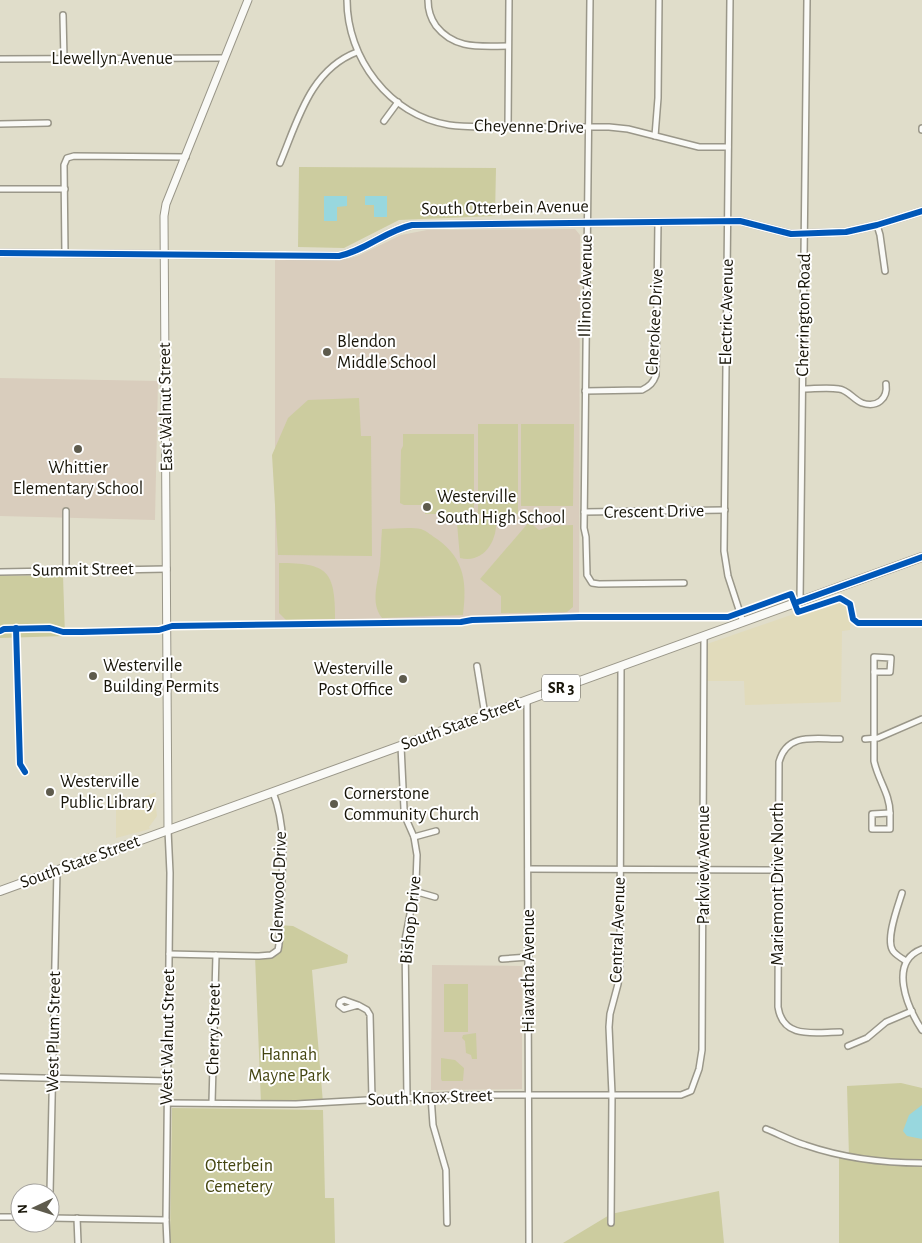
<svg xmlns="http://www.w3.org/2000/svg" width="922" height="1243" font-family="'Alegreya Sans',sans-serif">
  <rect width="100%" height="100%" fill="#e0ddca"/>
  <g fill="#e1dbbb">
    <path d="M840,598L847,601L851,606L850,630L842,631L841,702L745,705L744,681H704V645Z"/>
    <path d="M156,792L155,800L157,816L149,827L150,829L116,838V809Z"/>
  </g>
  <g fill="#d9cdbd">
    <path d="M575,229L580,235L579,617L472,620L461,622L275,624V259H347L358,256L401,235L427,230Z"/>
    <path d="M0,378L158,381L155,520L0,516Z"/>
    <path d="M432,965L522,966V1089L431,1090Z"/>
  </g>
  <g fill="#cccc9f">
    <path d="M299,167L496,168L495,216L399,220L344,248L298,247Z"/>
    <path d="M359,398L361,436H371L372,556L278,555L272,455L288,418L308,400Z"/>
    <rect x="478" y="424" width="40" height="90"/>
    <path d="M521,424H574L573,506H521Z"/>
    <path d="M403,434H474V514H425V505H404L400,503L401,450L403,446Z"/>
    <path d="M461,519H496C498,540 484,564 460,558L457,523Z"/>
    <path d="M529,522L539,530L552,526L573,525V607L567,612L501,613V596L480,579Z"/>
    <path d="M382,529C394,529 409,527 421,529C427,531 432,536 437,539C465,559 467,583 463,615L382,618C370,603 378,582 380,565C381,553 381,541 382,529Z"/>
    <path d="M279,563C328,563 335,571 335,619L286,620L279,613Z"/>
    <path d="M63,575L65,636L0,638V576Z"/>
    <path d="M279,925L293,926L348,955L347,963L312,970L323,1103H261L255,956H267L278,950Z"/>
    <rect x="444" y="984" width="24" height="48"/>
    <path d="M476,1033L477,1059H472L471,1055L466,1053L465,1041L462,1038L463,1035Z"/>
    <path d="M441,1058L455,1060L464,1068L463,1081H442L441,1079Z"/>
    <path d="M901,1083L922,1088V1243H839V1155L849,1157L847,1086Z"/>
    <path d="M172,1108L323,1110L325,1198H334L335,1243H171L170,1240Z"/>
    <path d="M719,1191L724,1243H563L611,1214Z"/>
  </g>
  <g fill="#98d7de">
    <path d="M324,196H347V206L337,207V221H324Z"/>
    <path d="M365,196H387V217H374V205H365Z"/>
    <path d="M922,1105V1139L907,1136L903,1131L909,1115Z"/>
  </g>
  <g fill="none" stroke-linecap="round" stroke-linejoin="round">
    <defs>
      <g id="minor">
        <path d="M347,0C347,58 389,115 449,125C469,128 490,126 510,127C543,127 576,127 609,127L628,129L699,147H728"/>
        <path d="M428,0C428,9 431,19 436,26C455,50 480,46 508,46"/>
        <path d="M590,0L584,528L586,537L587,575L592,583L599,584L684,583"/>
        <path d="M730,0L724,551L728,576L743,622"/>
        <path d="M63,15L64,59"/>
        <path d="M0,59L224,58"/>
        <path d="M384,121L398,102"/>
        <path d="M0,124L48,123"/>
        <path d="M508,127L509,0"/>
        <path d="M922,130V128"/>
        <path d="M655,136L658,98L659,0"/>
        <path d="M280,163C298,120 310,70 357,52"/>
        <path d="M0,189H65"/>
        <path d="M877,225L880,235L885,271"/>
        <path d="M65,254L64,165L67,158L74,156L186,157"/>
        <path d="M803,389C814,389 827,387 839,389C848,390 853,399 862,403C877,408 888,399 886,384"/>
        <path d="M585,391L642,390C650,386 653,383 656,375L658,222"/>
        <path d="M584,512L725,510"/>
        <path d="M66,570V511"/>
        <path d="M0,572L167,569"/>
        <path d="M800,601L807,0"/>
        <path d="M874,657L891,658L890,672H874Z"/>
        <path d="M477,666L485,715"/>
        <path d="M874,672V761C878,780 890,794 890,813"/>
        <path d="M527,700L529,1243"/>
        <path d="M840,739C815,739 787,732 779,762L778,1007C783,1040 815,1032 840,1032"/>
        <path d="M865,739L878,738L922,719"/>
        <path d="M401,746L404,809L407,821L414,837L417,855L416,883L405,940L407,1097"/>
        <path d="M890,813V829H872V814Z"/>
        <path d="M414,837L436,831"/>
        <path d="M528,869L778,870"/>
        <path d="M414,891L435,897"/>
        <path d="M902,893C898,906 885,940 893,951C896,955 901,958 906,961"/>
        <path d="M922,949C888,962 907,1007 922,1030"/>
        <path d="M169,954L259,956L271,955L278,950C281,938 279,923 280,911C282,870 288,832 273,792"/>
        <path d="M502,959L529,957"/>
        <path d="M358,1005L344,1000L340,1002L339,1005L344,1009L358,1005L367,1010L370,1015L372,1099"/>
        <path d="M848,1046L867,1038L886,1022L912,1011"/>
        <path d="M0,1077L168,1081"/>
        <path d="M431,1096L433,1125L446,1170L447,1223"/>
        <path d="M167,1103L296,1104L456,1095H681L691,1091L699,1069L702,1050L704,636"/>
        <path d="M212,1103L216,955"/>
        <path d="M766,1129C779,1134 791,1141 805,1145C843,1158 882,1163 922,1163"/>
        <path d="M50,1193L57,870"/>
        <path d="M0,1217H20"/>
        <path d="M50,1218L166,1220"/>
        <path d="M77,1218L78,1243"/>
        <path d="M611,1223L612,1094L609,1027L610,1014L618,984L620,965L621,666"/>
        <path d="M167,1243L166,1220L170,873L168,830"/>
      </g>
      <path id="tertiary" d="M0,253L339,256C367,250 385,231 412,225L740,221L791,234L846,232L877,225L922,211"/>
      <path id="secondary" d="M168,830L164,216L166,204L248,0"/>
      <path id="primary" d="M0,891L922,557"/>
    </defs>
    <use href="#minor" stroke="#9a9789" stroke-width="8"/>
    <use href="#tertiary" stroke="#9a9789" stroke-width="9"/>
    <use href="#secondary" stroke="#9a9789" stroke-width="9"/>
    <use href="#primary" stroke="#9a9789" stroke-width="10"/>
    <use href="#minor" stroke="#fafaf7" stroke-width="5"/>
    <use href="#tertiary" stroke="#fafaf7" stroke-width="6"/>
    <use href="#secondary" stroke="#fafaf7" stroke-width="7"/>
    <use href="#primary" stroke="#fafaf7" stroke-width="8"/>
    <defs>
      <g id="cycleway">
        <path d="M0,253L339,256C367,250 385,231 412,225L740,221L791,234L846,232L877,225L922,211"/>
        <path d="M795,603L922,557"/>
        <path d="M16,628L20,764L25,772"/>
        <path d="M0,631L4,629L50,628L63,632H82L159,630L172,626L461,622L472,620L579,617H728L791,594L798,612L840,598L850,604L853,619L858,623H922"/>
      </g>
    </defs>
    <use href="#cycleway" stroke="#fff" stroke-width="9"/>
    <use href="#cycleway" stroke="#0057b8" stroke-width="6"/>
  </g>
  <g fill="#5e5b4d" stroke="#fff" stroke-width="2">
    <circle cx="327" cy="352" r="5"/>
    <circle cx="78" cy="449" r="5"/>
    <circle cx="427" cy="507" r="5"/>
    <circle cx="93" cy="676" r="5"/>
    <circle cx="403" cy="679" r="5"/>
    <circle cx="50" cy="792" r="5"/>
    <circle cx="334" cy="804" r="5"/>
  </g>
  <g text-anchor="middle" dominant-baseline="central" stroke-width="4" stroke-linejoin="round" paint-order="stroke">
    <rect fill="#fff" stroke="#5d5b53" stroke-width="1" x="542" y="674.5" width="38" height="27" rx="4"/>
    <g font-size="16" font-weight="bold" fill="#181509">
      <text x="561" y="688">SR 3</text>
    </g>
    <g font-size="18" fill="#181509" stroke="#fff">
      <text x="112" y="59">Llewellyn Avenue</text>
      <text transform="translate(529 127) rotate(1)">Cheyenne Drive</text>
      <text transform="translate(505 208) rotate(-1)">South Otterbein Avenue</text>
      <text transform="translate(586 286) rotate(-89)">Illinois Avenue</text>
      <text transform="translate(727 312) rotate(-89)">Electric Avenue</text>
      <text transform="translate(804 315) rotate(-89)">Cherrington Road</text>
      <text transform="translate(655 322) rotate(-87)">Cherokee Drive</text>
      <text transform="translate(166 407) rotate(-91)">East Walnut Street</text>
      <text transform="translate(654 512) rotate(-1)">Crescent Drive</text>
      <text transform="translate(83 570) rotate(-1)">Summit Street</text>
      <text transform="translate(461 724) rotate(-20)">South State Street</text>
      <text transform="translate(80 862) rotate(-20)">South State Street</text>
      <text transform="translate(704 865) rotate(-90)">Parkview Avenue</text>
      <text transform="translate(778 884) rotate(-90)">Mariemont Drive North</text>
      <text transform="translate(279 887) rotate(-88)">Glenwood Drive</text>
      <text transform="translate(411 920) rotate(-84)">Bishop Drive</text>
      <text transform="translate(618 930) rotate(-88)">Central Avenue</text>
      <text transform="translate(529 971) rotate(-90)">Hiawatha Avenue</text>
      <text transform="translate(214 1029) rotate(-89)">Cherry Street</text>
      <text transform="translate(54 1032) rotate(-89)">West Plum Street</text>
      <text transform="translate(168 1037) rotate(-89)">West Walnut Street</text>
      <text transform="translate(430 1098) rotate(-2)">South Knox Street</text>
    </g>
    <g font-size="18" fill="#181509" stroke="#fff" text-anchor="start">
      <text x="337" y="342">Blendon<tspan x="337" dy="21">Middle School</tspan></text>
      <text x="78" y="468" text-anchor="middle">Whittier<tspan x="78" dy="21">Elementary School</tspan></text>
      <text x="437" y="497">Westerville<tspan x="437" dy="21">South High School</tspan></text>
      <text x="103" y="666">Westerville<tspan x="103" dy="21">Building Permits</tspan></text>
      <text x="393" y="669" text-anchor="end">Westerville<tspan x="393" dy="21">Post Office</tspan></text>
      <text x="60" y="782">Westerville<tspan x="60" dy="21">Public Library</tspan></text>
      <text x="344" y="794">Cornerstone<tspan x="344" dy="21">Community Church</tspan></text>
    </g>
    <g font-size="18" fill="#444510" stroke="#fff">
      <text x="289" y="1055">Hannah<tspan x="289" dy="21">Mayne Park</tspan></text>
      <text x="239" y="1166">Otterbein<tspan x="239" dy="21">Cemetery</tspan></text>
    </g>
  </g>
  <g transform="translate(35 1208) rotate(266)"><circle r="24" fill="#ffffff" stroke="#a3a19d"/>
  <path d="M0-4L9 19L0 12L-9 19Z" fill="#5e5b4d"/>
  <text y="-8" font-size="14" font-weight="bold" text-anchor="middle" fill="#181509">N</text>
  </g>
</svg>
